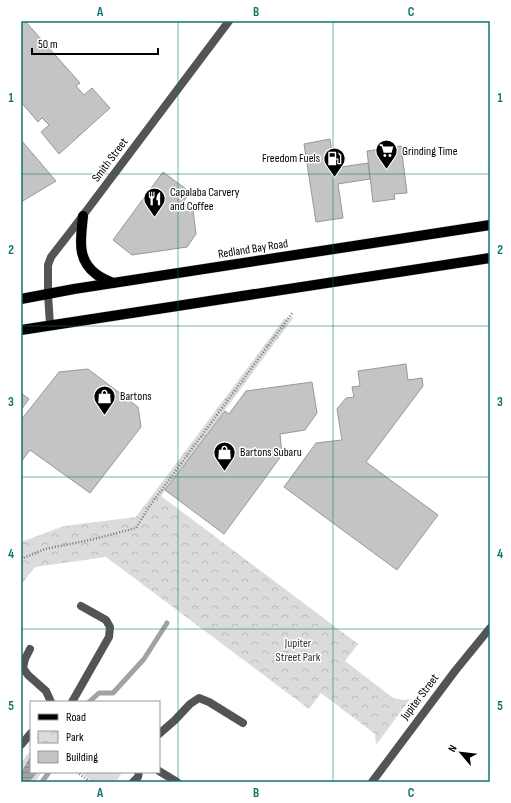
<svg xmlns="http://www.w3.org/2000/svg" width="511" height="803" font-family="'Sofia Sans Condensed',sans-serif">
  <defs>
    <pattern id="park-crowns" width="20" height="18" patternUnits="userSpaceOnUse"><rect width="20" height="18" fill="#dbdbdb"/><path d="M2 6a3 3 0 1 1 6 0M12 15a3 3 0 1 1 6 0" fill="none" stroke="#bababa"/></pattern>
    <pattern id="water-rules" width="6" height="5" patternUnits="userSpaceOnUse"><rect width="6" height="5" fill="#a2a2a2"/><path d="M0 2.5h6" fill="none" stroke="#8a8a8a"/></pattern>
  </defs>
  <rect width="100%" height="100%" fill="#fff"/>
  <path fill="url(#park-crowns)" d="M294,317L161,496L358,644L345,661L393,698L404,700L410,699L376,745L375,734L321,693L309,709L106,557L35,567L21,585V542L64,526L136,517L284,319Z"/>
  <g fill="#dbdbdb">
    <path d="M31,750V772H42L35,782H21V763L26,756Z"/>
    <path d="M80,772H122L116,782H93Z"/>
  </g>
  <path fill="url(#water-rules)" d="M31,755V772H38L29,782H21V772L22,771Z"/>
  <g fill="none" stroke-linecap="round" stroke-linejoin="round">
    <g stroke="#a2a2a2" stroke-width="5">
      <path d="M89,702L99,693H113L144,659L167,623"/>
      <path d="M42,782L49,772"/>
    </g>
  </g>
  <g fill="#c4c4c4" stroke="#989898">
    <path d="M21,21H25L80,83L76,86L84,95L92,88L110,108L59,154L41,132L49,125L42,118L38,122L21,102Z"/>
    <path d="M330,139L334,168L368,163L370,179L338,184L343,218L316,222L304,144Z"/>
    <path d="M21,140L56,181L21,202Z"/>
    <path d="M401,146L407,193L394,194L395,199L373,202L367,151Z"/>
    <path d="M163,172L190,192L183,202L193,210L196,234L187,247L132,255L113,240Z"/>
    <path d="M406,364L408,380L422,378L423,386L366,462L438,515L397,570L284,487L316,443L342,440L337,409L346,398L354,397L352,387L360,386L358,371Z"/>
    <path d="M88,369L138,407L141,427L90,493L30,450L21,462V420L59,372Z"/>
    <path d="M312,382L317,413L305,430L280,434L282,455L224,534L165,490L225,411L229,414L246,391Z"/>
    <path d="M21,393L29,399L21,410Z"/>
  </g>
  <g fill="none" stroke-linecap="round" stroke-linejoin="round">
    <defs>
      <g id="primary">
        <path d="M83,216C81,238 76,259 96,274C101,278 108,281 113,283"/>
        <path d="M21,299L74,289L490,225"/>
        <path d="M21,330L490,258"/>
      </g>
    </defs>
    <use href="#primary" stroke="#dbdbdb" stroke-width="11"/>
    <g stroke="#767676" stroke-width="2.5" stroke-dasharray="1 2" stroke-linecap="butt">
      <path d="M21,559L45,549L90,540L136,528L149,507L293,312"/>
      <path d="M77,772L90,782"/>
    </g>
    <g stroke="#545454" stroke-width="8">
      <path d="M50,325L48,294V265L51,257L72,230L229,21"/>
      <path d="M30,649L25,659L23,668L28,675L46,691L51,702"/>
      <path d="M72,702L109,637L110,627L106,620L81,606"/>
      <path d="M159,734L175,720L190,704L199,698L209,702L243,723"/>
      <path d="M21,745L31,733"/>
      <path d="M159,771L177,782"/>
      <path d="M133,782L138,777L139,772"/>
      <path d="M372,782L455,671L490,628"/>
    </g>
    <use href="#primary" stroke="#000" stroke-width="10"/>
  </g>
  <path fill="none" stroke="#0f766e" stroke-width="1" stroke-opacity="0.55" d="M178,21V782M333,21V782M21,174H490M21,326H490M21,477H490M21,629H490"/>
  <defs>
    <symbol id="supermarket-pin" viewBox="-11 -11 22 30"><path d="M0 17L-7.5 6A9.5 9.5 0 1 1 7.5 6Z" fill="#000" stroke="#fff"/><path d="M-6-5.5h2.5l.6 2H6L4.5 2H-2.5L-4.4-4H-6ZM-1.5 3.2a1.3 1.3 0 1 0 .1 0ZM3 3.2a1.3 1.3 0 1 0 .1 0Z" fill="#fff"/></symbol>
    <symbol id="fuel-pin" viewBox="-11 -11 22 30"><path d="M0 17L-7.5 6A9.5 9.5 0 1 1 7.5 6Z" fill="#000" stroke="#fff"/><path d="M-5.5-6h7V0h2V4h1.3V-2.5L3-4.5l.8-.8L6-3V5H2.5V1h-1V6h-7ZM-4.2-4.7v3.2H.2V-4.7Z" fill="#fff"/></symbol>
    <symbol id="restaurant-pin" viewBox="-11 -11 22 30"><path d="M0 17L-7.5 6A9.5 9.5 0 1 1 7.5 6Z" fill="#000" stroke="#fff"/><path d="M-5-6h1v4h1v-4h1v4h1v-4h1v5L-1.5 .5V6h-2V.5L-5-1ZM5-6V6H3V1.5H1.5Q1.5-4 5-6Z" fill="#fff"/></symbol>
    <symbol id="shop-pin" viewBox="-11 -11 22 30"><path d="M0 17L-7.5 6A9.5 9.5 0 1 1 7.5 6Z" fill="#000" stroke="#fff"/><path d="M-5-2.5h2.3a2.7 3.5 0 0 1 5.4 0H5L5.5 6h-11ZM-1.5-2.5h3a1.5 2.3 0 0 0-3 0Z" fill="#fff"/></symbol>
  </defs>
  <g fill-rule="evenodd">
    <use href="#supermarket-pin" x="374" y="138" width="25" height="34"/>
    <use href="#fuel-pin" x="322" y="146" width="25" height="34"/>
    <use href="#restaurant-pin" x="142" y="186" width="25" height="34"/>
    <use href="#shop-pin" x="92" y="384" width="25" height="34"/>
    <use href="#shop-pin" x="212" y="440" width="25" height="34"/>
  </g>
  <g text-anchor="middle" dominant-baseline="central" stroke-width="3" stroke-linejoin="round" paint-order="stroke">
    <g font-size="12" fill="#000" stroke="#fff" text-anchor="start">
      <text x="402" y="151">Grinding Time</text>
      <text x="320" y="158" text-anchor="end">Freedom Fuels</text>
      <text x="170" y="192">Capalaba Carvery<tspan x="170" dy="14">and Coffee</tspan></text>
      <text x="120" y="396">Bartons</text>
      <text x="240" y="452">Bartons Subaru</text>
    </g>
    <g font-size="12" fill="#000" stroke="#fff">
      <text transform="translate(110 160) rotate(-53)">Smith Street</text>
      <text transform="translate(253 249) rotate(-9)">Redland Bay Road</text>
      <text transform="translate(420 697) rotate(-53)">Jupiter Street</text>
    </g>
    <g font-size="12" fill="#323232" stroke="#fff">
      <text x="298" y="643">Jupiter<tspan x="298" dy="14">Street Park</tspan></text>
    </g>
  </g>
  <rect width="511" height="803" fill="none" stroke="#ffffff" stroke-width="44"/>
  <rect x="30" y="701" width="130" height="72" fill="#ffffff" stroke="#999999"/>
  <rect x="38" y="714" width="20" height="6" fill="#000000" stroke="#999999"/>
  <text x="66" y="721" font-size="12" fill="#000000">Road</text>
  <rect x="38" y="731" width="20" height="12" fill="url(#park-crowns)" stroke="#999999"/>
  <text x="66" y="741" font-size="12" fill="#000000">Park</text>
  <rect x="38" y="751" width="20" height="12" fill="#c4c4c4" stroke="#999999"/>
  <text x="66" y="761" font-size="12" fill="#000000">Building</text>
  <g transform="translate(461 753) rotate(298)" stroke="#ffffff" stroke-width="3" paint-order="stroke">
  <path d="M0-3L7 15L0 10L-7 15Z" fill="#000000"/>
  <text y="-6" font-size="11" font-weight="bold" text-anchor="middle" fill="#000000">N</text>
  </g>
  <path d="M32 48v6h126v-6" fill="none" stroke="#000000" stroke-width="2"/>
  <text x="38" y="48" font-size="12" fill="#000000" stroke="#ffffff" stroke-width="3" paint-order="stroke">50 m</text>
  <rect x="22" y="22" width="467" height="759" fill="none" stroke="#0f766e" stroke-width="1.5"/>
  <g font-size="13" text-anchor="middle" font-weight="bold" fill="#0f766e">
    <text x="100" y="16">A</text>
    <text x="256" y="16">B</text>
    <text x="411" y="16">C</text>
    <text x="11" y="102">1</text>
    <text x="500" y="102">1</text>
    <text x="11" y="254">2</text>
    <text x="500" y="254">2</text>
    <text x="11" y="406">3</text>
    <text x="500" y="406">3</text>
    <text x="11" y="558">4</text>
    <text x="500" y="558">4</text>
    <text x="11" y="710">5</text>
    <text x="500" y="710">5</text>
    <text x="100" y="797">A</text>
    <text x="256" y="797">B</text>
    <text x="411" y="797">C</text>
  </g>
</svg>
